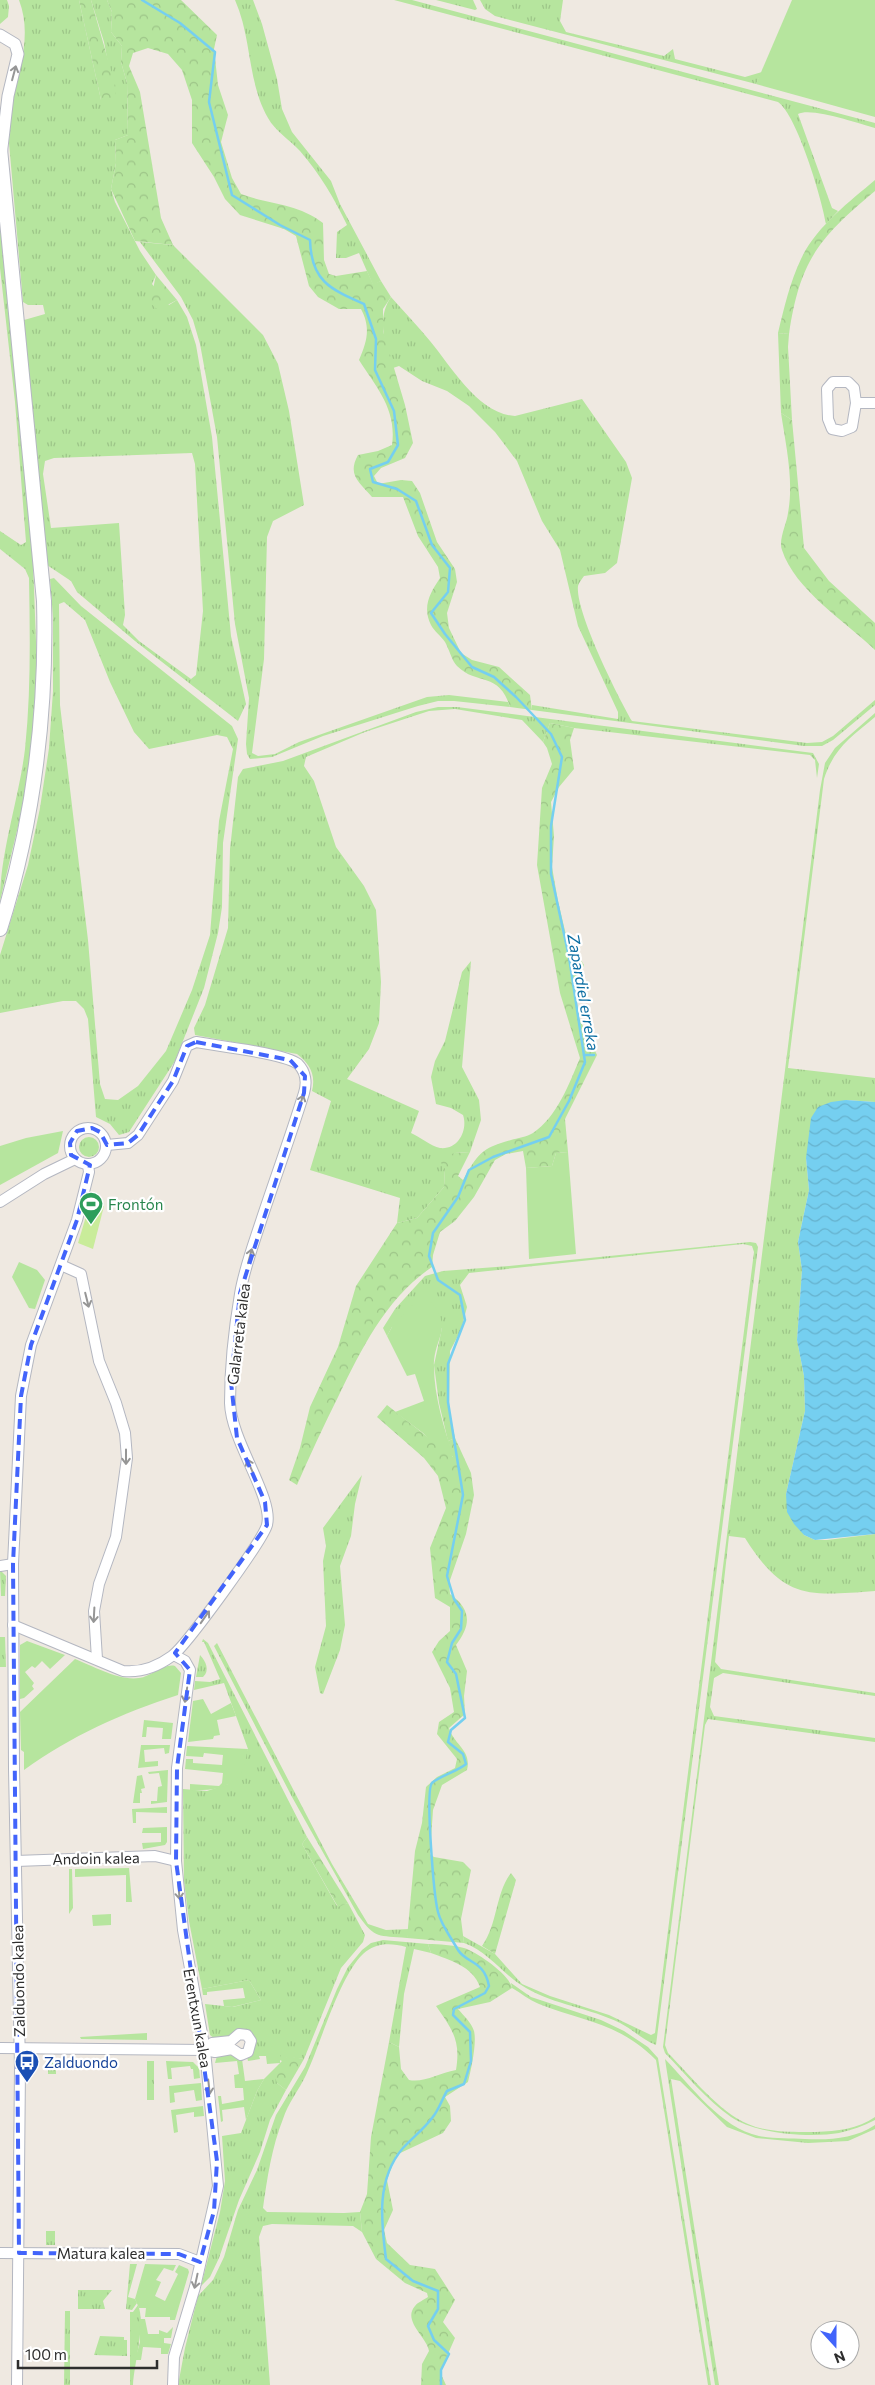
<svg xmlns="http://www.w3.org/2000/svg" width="875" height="2385" font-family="Commissioner,sans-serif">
  <defs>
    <pattern id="grass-tufts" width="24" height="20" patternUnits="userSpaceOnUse" patternTransform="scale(1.25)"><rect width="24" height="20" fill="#b6e59e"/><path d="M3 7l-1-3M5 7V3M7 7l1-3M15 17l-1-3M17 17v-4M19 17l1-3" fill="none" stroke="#9dc588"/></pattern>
    <pattern id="forest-crowns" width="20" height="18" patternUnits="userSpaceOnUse" patternTransform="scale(1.25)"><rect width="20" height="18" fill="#b6e59e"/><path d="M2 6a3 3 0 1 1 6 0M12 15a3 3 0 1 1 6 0" fill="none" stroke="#9dc588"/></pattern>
    <pattern id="water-waves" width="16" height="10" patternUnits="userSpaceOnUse" patternTransform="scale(1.25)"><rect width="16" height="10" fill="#75cff0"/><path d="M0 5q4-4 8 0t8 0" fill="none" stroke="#66b2ce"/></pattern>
  </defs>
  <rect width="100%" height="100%" fill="#efe9e1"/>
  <g fill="url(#grass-tufts)" fill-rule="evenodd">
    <path d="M0,0H7L9,6L8,17L0,24Z"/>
    <path d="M19,0H79L101,100H115L104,42L91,0H107L112,12L111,32L122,46L121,62L127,83L128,135L115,140L116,163L111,189L115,202L140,251L156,275L152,284L169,305L177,300L187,317L196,345L212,437L231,636L246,704L238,721L135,641L77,592L71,581L47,565L24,320L45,314L43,305H28L23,302L9,143C10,129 10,115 13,100C20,66 32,34 19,0ZM192,453L195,464L203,611L196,675L191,679L139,641L123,625L125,615L119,523L51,528L43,474L45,461L54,458Z"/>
    <path d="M235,0H253L262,24L277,79L282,109L292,132L331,181L340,204L381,281L373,285L359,253L346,258H336L337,232L347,225C334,198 320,174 300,151C290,140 275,131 268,118C247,81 252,38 235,0Z"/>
    <path d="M394,0H412L875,123V128C859,124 812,107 798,114L832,208L838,211L826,224C822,199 797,115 778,102Z"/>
    <path d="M436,0H473L477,9L475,10Z"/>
    <path d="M480,0H563L560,21L566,32L664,56L673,49L675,59L745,77L762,72L756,84L495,16L485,9Z"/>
    <path d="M0,196L32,536L37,668L31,756L22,810L0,901C0,852 19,799 25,749C31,692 30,635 29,578L25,569L0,549V531L21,545L26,542L15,402L0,268Z"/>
    <path d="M140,242L173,245L263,335L278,364L289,411L304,505L273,521L267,537L264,659L252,753L258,756L275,754L299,742L427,697L449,695L508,702L510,707L454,701H438L418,706L323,736L272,757L250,759L247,754L246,744L249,698L235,624L217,437L200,344L193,320L181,297Z"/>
    <path d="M391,297C404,312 418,326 430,341C451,366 478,414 515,416L582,399L626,462L632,478L617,563L605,573L584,576C582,579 579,582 578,586C575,611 618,697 632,721L807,743L822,742L833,736L875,700V705L833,740L822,746H804L532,710V705L618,719V712L578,626L560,550L542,521L517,461L495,432L469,406L447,391L422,381L399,366L393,368C385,344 376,319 391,297Z"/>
    <path d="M778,333L789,334L788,347L792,420L781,413Z"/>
    <path d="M54,578L81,606L232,726L238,739L223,843L222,907L218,933L204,988L175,1061L129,1132L119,1135L110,1124L96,1117L88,1019L84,1009L76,1001H63L0,1013V955L28,865L40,808L49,748L53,691V617L50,579ZM64,602L85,620L110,682L134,732L149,749L217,735L227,737L233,749L219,821L210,935L192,990L166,1051L138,1086L118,1100L105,1099L100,1084L88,940L60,705L59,604Z"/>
    <path d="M438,707H457L813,753L819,764L817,778L815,760L810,755L574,728L550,723L543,742L522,720L455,709L429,711L365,732L306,757L304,766L314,781L336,847L364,886L376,910L381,982L379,1023L369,1049L347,1079L419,1111L411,1133C420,1137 431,1146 440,1148C459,1150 468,1129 463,1115L451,1108L436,1104L431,1077L435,1061L445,1041L462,972L471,961L462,1067L479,1100L481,1120L470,1152L455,1153L445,1169L444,1187L417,1218L397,1223L400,1198L310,1170L331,1101L312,1091C316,1075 310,1064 297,1054L195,1035L194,1028L205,1005L228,928L230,849L238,777L243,769L283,761L416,712Z"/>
    <path d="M875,713V717C851,737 834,748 824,779L788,1068L875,1078V1102L846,1100L806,1158L809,1190L798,1242L802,1270L797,1340L804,1376L805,1411L786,1494L804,1535L815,1540H827L875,1534V1591C807,1596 784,1600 745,1538L729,1536L715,1662L721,1669L875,1693V1696L723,1673L714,1678L710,1707L714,1716L875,1738V1742L708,1719L705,1725L665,2045L668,2053C690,2075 719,2112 748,2124C768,2133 795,2132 816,2132C837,2131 858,2129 875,2117V2120C863,2126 852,2130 839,2133C811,2138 755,2134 731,2117C708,2101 685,2074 665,2053L663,2047L820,790L825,763L835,748Z"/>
    <circle cx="89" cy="1147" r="10"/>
    <path d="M750,1242L756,1243L758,1247L656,2045C643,2040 632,2029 620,2023C590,2008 555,2005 526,1988C503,1975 489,1952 464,1943L463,1936L495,1954L522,1984L550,1996L609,2015L651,2035L655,2033L754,1252L752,1246L743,1244L469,1273L460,1285L467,1307L461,1330L450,1351L449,1410L455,1438L448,1441L439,1403L434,1365L442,1328L392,1327L387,1336L383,1328L395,1309L425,1276L443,1271L509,1266Z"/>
    <path d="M362,1475L355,1504L351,1536L340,1566L345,1625L340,1650L323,1694L320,1693L315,1667L326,1626L323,1561L326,1546L323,1528Z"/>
    <path d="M0,1570L6,1576L5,1596H1Z"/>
    <path d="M0,1637H5L6,1667H0Z"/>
    <path d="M203,1639L208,1643L307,1837L302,1844L337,1906L348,1903L365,1935L363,1942L341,1968L304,2059L287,2057L277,2083L286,2090L270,2120L260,2152L239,2200L219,2258L210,2277L201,2286L220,2212L225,2181L222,2136L241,2133L257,2091L264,2079L282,2061L254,2049L240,2029L227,2037L215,2039L210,2035L205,2004L233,2007L261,2000L249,1980L202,1989L189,1921L184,1881L183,1789L207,1791L228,1784L248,1749L224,1683L194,1690L195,1681L210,1682L220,1679L204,1642H202Z"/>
    <path d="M217,1643L332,1864L368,1924L386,1930L410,1929L407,1938C378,1935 376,1940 358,1915L292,1797L214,1646Z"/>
    <path d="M200,1655C206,1661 210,1671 203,1677H196Z"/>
    <path d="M383,1940L428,1944L431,1953L414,1949L404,1994L399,2047L389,2042L406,1947C391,1943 376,1942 363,1954C339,1977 321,2043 306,2075C299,2090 288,2103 283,2119C272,2146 267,2179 263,2208L267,2212L344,2213L360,2212L362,2232L353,2226L272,2224L263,2226L259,2237L270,2385H178L185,2348L198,2296L213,2280L224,2257L238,2210L257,2170L276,2115L305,2067L337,1989L348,1967L362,1950L371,1943Z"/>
    <path d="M511,1983L531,1997L601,2020L624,2031L648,2047L658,2058L711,2385H708L656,2060C618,2022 584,2022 539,2004C529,2000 521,1993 512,1988Z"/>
    <path d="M665,2059C691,2086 721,2128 759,2136C774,2139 790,2138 805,2139C830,2140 854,2139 875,2125V2129L848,2141L808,2143L756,2138L727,2127L680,2081L671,2079L719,2385H715Z"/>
    <rect x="48" y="2061" width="8" height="13"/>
    <rect x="147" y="2061" width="7" height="39"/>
    <rect x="46" y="2231" width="9" height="14"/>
    <path d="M130,2264H137L128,2297L135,2299L137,2303L132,2310L126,2309Z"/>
    <path d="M78,2290H112L103,2301L105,2309H78Z"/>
    <path d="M138,2305C146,2323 134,2364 133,2385H130V2312H133Z"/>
    <path d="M65,2311H70V2385H64Z"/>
    <path d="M100,2336L124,2337V2340H127V2356L94,2355Z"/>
  </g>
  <g fill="url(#forest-crowns)">
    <path d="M79,0H91L116,88L115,100H101Z"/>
    <path d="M107,0H181L217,35L214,49L218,85L228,115L221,142L232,178L241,194C270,205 297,203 323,223L324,260L329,274L336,276L367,271L373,284L381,281L391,297L383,309V331L405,405L413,443L405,458L381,468L374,476L378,484L401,480L412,481L420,493L437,542L455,569L457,582L447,613L449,628L461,653L472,660L499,667L530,695L532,710L510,707C499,671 477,686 457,666C452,661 449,649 445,642C441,636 434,631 431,625C422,607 430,593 440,578L438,567L418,536L403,497H372C359,482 347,475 358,455L378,451L392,445C397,410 377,388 359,360C367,341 371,328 361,309H339L318,297L309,286L296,236L284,229L240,215L225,199L214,177L192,143V100L182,70L168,54L148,48L133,53L129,66L140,92L161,218L173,245L135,241L111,189L116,163L115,140L128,135L127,83L121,62L122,46L111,32L112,12Z"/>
    <path d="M875,180V191C819,238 800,260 789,334L778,333C784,308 790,282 801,259C816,227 849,202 875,180Z"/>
    <path d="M156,275L177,300L158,310L150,303Z"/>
    <path d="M781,413L792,420L804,548L829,581L875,623V650C845,621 795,590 782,550C778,540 787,523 788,513C794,480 786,446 781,413Z"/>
    <path d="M550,723L574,728L570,740L574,769L559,787L551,802L554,836L552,867L558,901L566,935L584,965L575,988L579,1018L597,1055L565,1119L568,1152L556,1153L552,1166L526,1168L523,1151L506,1154L495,1160L474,1197L455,1221L440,1232L433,1255L432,1267C387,1297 362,1348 339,1395C324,1425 310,1455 297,1485L289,1480L300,1448L310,1407L338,1347L356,1286L397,1223L417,1218L444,1187L445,1169L438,1158L455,1153L470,1152L458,1176L463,1180C478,1154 481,1148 511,1140C517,1138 527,1137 533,1133C557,1117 569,1084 580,1058L560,993L537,865L542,788L552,764L547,748L543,742Z"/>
    <path d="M387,1405L453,1457L448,1441L455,1438L471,1473L474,1495L466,1534L449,1583L450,1594C472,1610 471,1625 456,1645L467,1671L464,1696L465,1714L449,1728C454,1745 472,1750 467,1770L442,1785L433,1810L430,1854L434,1857L463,1862L471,1870L461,1919L464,1943L407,1938L415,1851L422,1823L426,1787L437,1777L455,1768L457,1759L437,1734L439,1722L454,1712L450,1688L432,1652L439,1641L450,1631V1607L435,1598L430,1548L446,1508L438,1476L424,1458L377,1417Z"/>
    <path d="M307,1837L348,1903L338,1907L302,1844Z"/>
    <path d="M511,1873L516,1880L495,1954L482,1946C498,1924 495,1894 511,1873Z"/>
    <path d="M428,1944C439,1944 453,1945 464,1948C477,1952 510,1975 512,1988L490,2002L458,2009C464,2016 471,2022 474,2031C477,2043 471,2070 468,2082L445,2097L450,2106L451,2121L443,2133L396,2155L387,2180L393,2210L384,2230L387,2243L410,2265L435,2269L455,2300L443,2322L455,2338L440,2372L446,2385H421L422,2364L429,2351C427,2337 402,2321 415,2306C418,2302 424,2300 428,2297L427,2293L405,2283L376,2259L362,2232L360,2212L367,2194L371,2137L389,2042L399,2047L401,2069L409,2080C424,2083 439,2073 456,2070C461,2040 452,2029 436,2006L480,1987C473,1966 449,1960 431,1953Z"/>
    <path d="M287,2056L304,2059L286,2090L277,2083L275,2077Z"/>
  </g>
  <g fill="#b6e59e">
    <path d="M792,0H875V117L756,84Z"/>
    <path d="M63,1131L58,1153L0,1185V1146L26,1138Z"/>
    <path d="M568,1152L576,1254L529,1259L526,1168L552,1166L556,1153Z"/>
    <path d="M19,1262L37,1270L45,1280L35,1309L29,1308L12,1277Z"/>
    <path d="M417,1300H429C455,1329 434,1336 434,1366C434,1396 444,1429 454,1457L445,1454L423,1433L395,1412L424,1401L415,1374L407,1376L387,1336L392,1327Z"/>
    <path d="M27,1641L65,1655L50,1669L42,1661L35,1668L32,1666L25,1672L34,1683L32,1686L34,1689L24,1698L20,1699V1645Z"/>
    <path d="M75,1659C93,1666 119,1681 139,1678C151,1677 164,1663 175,1666L181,1673L178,1695C122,1713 71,1736 24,1770V1752L21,1750L20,1712Z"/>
    <path d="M203,1699L211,1714L231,1703L236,1716L217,1720L220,1735L214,1736L213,1739L188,1742L193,1701Z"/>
    <path d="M144,1720L173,1723L171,1739H162L163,1728L147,1727L146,1737H142Z"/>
    <path d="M141,1745H170L169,1753L165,1754L164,1748L144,1750L145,1762L158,1761V1766L138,1768Z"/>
    <path d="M187,1746L248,1749C246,1755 246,1763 243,1769C234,1789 209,1791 190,1790V1784L219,1786L222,1783L223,1773L185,1769L186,1759H193V1763L222,1765L223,1755L204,1753L203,1757L186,1756Z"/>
    <path d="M168,1770L167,1802L151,1804V1801H157L158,1787L162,1786L159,1773L149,1774L148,1772Z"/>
    <path d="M142,1775L145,1788L141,1789L142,1793H140V1803H133L137,1776Z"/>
    <path d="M167,1807V1813L136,1812V1823H133L132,1809Z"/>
    <path d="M167,1827V1842L165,1845L143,1849L142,1843L161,1842V1833H142L143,1828Z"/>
    <path d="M129,1868L132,1902H126V1875L75,1877V1869Z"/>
    <path d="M69,1869H72L73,1908L69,1914Z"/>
    <path d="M111,1914V1925L93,1926L92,1915Z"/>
    <path d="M249,1980L261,2000L232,2007L224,2006L223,2000L245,1998L243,1988L207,1992V1995H203L202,1989Z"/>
    <path d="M147,2033V2040L81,2039L80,2037Z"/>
    <path d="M280,2045V2063L267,2064L266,2056H259L260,2059L248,2061L247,2057L254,2049Z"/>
    <path d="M228,2053L236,2058L242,2059L245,2081L264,2079L257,2091L246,2120L244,2107L222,2110L223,2121L221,2122L218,2096H221L222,2104L244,2100L243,2088H235L234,2075L239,2074L237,2061L215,2063L217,2056Z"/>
    <path d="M166,2061L193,2062L199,2068L200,2078L194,2079L193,2069H191L190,2066L171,2068L172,2079H168Z"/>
    <path d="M201,2083L202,2100L196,2101L194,2090L174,2093L175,2102L170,2103L169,2086Z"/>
    <path d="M203,2106L204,2116L194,2117V2112L176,2115L178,2132L174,2133L171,2110Z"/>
    <path d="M145,2264L176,2265L173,2271L164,2268L156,2280L161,2282L155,2296L165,2301L178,2274L175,2272L179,2265L188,2269L189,2272L175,2320H170V2317H139H145L146,2308H139L135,2299Z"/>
    <path d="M139,2319H145L148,2334H159V2330L167,2333L173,2327L171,2338H164V2343L171,2344L168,2354H161V2348L143,2347L141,2360H135L140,2342Z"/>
  </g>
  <path fill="#c9ec9a" d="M90,1203L104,1206L93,1249L78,1243Z"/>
  <path fill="url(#water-waves)" d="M846,1100L875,1102V1534L815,1540L804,1535L794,1524L787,1512L786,1494L805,1411L804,1376L797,1340L802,1270L798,1242L809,1190L806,1158L811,1118L818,1107L831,1102Z"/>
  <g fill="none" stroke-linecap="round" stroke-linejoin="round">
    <g stroke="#75cff0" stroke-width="2.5">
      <path d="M142,0L180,23L215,52L209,102L232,195L280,225L310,240C311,281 330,289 364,304L376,339L375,370L394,411L398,445L388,462L370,469L373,482L397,489L416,501L432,545L450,568L448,592L431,613L445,634L472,667L494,677L516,697L551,734L562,757L551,826V874L569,957L585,1062L569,1101L549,1137L493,1157L469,1170L458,1197L433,1233L429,1256L438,1280L460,1295L465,1320L448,1364V1402L463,1495L447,1576L454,1599L462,1611L461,1629L452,1643L447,1662L456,1674L465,1718L451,1730L448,1742L463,1754L466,1764C458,1771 438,1777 432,1783C425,1791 434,1897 438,1912C441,1925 452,1939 458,1950C467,1964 484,1960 489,1986L485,1993L454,2009L453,2015L470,2032L471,2061L464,2084L447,2091C442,2099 439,2110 432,2118C424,2129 412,2138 403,2148C376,2179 381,2221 386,2259L413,2281L438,2291V2309L428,2326L434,2340L449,2354L441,2370V2385"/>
      <path d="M584,1055H594"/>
    </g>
    <defs>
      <g id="minor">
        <path d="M833,382H848L854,388L856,403L852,427L842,431L832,429L828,419L827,389Z"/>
        <path d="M856,403H875"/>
        <circle cx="88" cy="1146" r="18"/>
        <path d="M0,1202L44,1174L75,1159"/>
        <path d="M61,1265L81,1274L99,1361L116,1403L125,1433L127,1458L116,1537L99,1584L94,1611L97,1659"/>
        <path d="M0,1566L13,1564"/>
        <path d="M13,1625L123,1671C142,1673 157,1667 172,1656C186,1646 263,1540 267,1525C274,1498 231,1441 230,1403C230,1368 234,1329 240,1294C244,1269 254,1243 262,1218C276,1176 291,1135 304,1093C307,1083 306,1072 298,1064C284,1053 217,1046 196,1042L187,1046L173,1081L138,1135L128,1143L107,1145"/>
        <path d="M16,1861L155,1856L176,1861"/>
        <path d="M0,2048L205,2050L215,2052L232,2049L241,2055L248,2052L251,2041L247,2035L239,2034L231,2041L212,2043L205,2050"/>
        <path d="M0,2253L179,2254L200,2262"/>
        <path d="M17,2385L20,2068L14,1769L13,1564L21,1396L31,1345L77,1220L89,1172L88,1165"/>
        <path d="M173,2385L174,2357L195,2287L218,2186L205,2050L183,1930L176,1861L177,1768L190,1670L185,1661L174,1655"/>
      </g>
      <path id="tertiary" d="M0,35L15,44L18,54L8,96L1,156"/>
      <path id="secondary" d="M0,149L44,601C47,714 34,821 0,929"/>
    </defs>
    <use href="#minor" stroke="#b4b7c1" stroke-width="12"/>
    <use href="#tertiary" stroke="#b4b7c1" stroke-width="13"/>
    <use href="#secondary" stroke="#b4b7c1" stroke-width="16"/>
    <use href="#minor" stroke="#fff" stroke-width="10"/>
    <use href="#tertiary" stroke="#fff" stroke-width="11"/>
    <use href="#secondary" stroke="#fff" stroke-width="14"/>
  </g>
  <defs><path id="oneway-shaft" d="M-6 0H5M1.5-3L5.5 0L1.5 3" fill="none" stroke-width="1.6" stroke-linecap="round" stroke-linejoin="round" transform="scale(1.25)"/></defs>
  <g stroke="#969696">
    <use href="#oneway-shaft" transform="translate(14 73) rotate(-75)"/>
    <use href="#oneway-shaft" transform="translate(301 1102) rotate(-72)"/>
    <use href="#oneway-shaft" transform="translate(250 1256) rotate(-75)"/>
    <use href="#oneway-shaft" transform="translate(87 1300) rotate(76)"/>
    <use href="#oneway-shaft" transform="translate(126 1457) rotate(90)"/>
    <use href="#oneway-shaft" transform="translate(250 1466) rotate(-114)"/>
    <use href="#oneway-shaft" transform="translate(94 1615) rotate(93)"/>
    <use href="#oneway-shaft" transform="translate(205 1617) rotate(-55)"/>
    <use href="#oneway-shaft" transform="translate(186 1695) rotate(99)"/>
    <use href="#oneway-shaft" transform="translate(179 1892) rotate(85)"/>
    <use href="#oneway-shaft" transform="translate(209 2087) rotate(84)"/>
    <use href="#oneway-shaft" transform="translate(196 2281) rotate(102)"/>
  </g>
  <path fill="none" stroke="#4264fb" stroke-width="4" stroke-dasharray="10 6" stroke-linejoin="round" d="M196,1042L290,1060L305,1076L304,1093L240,1293L231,1382L237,1438L265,1502L267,1525L175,1653L190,1670L177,1768L176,1861L217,2161L214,2211L200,2262L179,2254L19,2253L13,1564L21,1396L31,1345L77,1220L90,1165L71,1155L70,1143L77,1131L92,1128L100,1132L107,1145L128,1143L138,1135L173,1081L187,1046Z"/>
  <defs>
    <symbol id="stadium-pin" viewBox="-11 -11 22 30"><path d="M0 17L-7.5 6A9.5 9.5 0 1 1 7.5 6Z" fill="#2e9e5b" stroke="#fff"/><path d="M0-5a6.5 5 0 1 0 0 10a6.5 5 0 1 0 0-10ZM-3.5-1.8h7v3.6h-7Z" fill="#fff"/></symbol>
    <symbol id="bus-pin" viewBox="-11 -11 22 30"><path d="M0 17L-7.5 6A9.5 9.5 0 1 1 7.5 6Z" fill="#1a4fb4" stroke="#fff"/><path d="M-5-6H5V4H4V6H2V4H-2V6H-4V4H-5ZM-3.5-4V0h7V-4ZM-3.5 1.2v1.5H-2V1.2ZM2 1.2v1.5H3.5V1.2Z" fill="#fff"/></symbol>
  </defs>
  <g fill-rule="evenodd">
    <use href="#stadium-pin" x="77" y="1190" width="28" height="38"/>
    <use href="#bus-pin" x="13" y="2048" width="28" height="38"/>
  </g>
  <g text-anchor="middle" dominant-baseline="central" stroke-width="4.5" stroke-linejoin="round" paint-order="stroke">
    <g font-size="15" fill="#27864d" stroke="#fff" text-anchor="start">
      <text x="108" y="1204">Frontón</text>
    </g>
    <g font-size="15" fill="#2e2e2e" stroke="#fff">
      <text transform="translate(238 1334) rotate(-83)">Galarreta kalea</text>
      <text transform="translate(96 1858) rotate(-1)">Andoin kalea</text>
      <text transform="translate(18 1981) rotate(-91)">Zalduondo kalea</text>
      <text transform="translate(198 2018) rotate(80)">Erentxun kalea</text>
      <text x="101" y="2253">Matura kalea</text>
    </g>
    <g font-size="15" fill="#164399" stroke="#fff" text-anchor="start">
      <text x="44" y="2062">Zalduondo</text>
    </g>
    <g font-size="16" font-style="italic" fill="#0d6fa3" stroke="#fff">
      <text transform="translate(584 992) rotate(80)">Zapardiel erreka</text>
    </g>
  </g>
  <g transform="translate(835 2345) rotate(159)"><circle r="24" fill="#ffffff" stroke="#ababab"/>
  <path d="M0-4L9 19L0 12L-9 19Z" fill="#4264fb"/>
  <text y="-8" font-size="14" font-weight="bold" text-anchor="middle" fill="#2e2e2e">N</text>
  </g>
  <path d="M18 2360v8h139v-8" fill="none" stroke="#2e2e2e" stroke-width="2.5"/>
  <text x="25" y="2360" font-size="15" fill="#2e2e2e" stroke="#ffffff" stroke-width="4" paint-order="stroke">100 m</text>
</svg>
